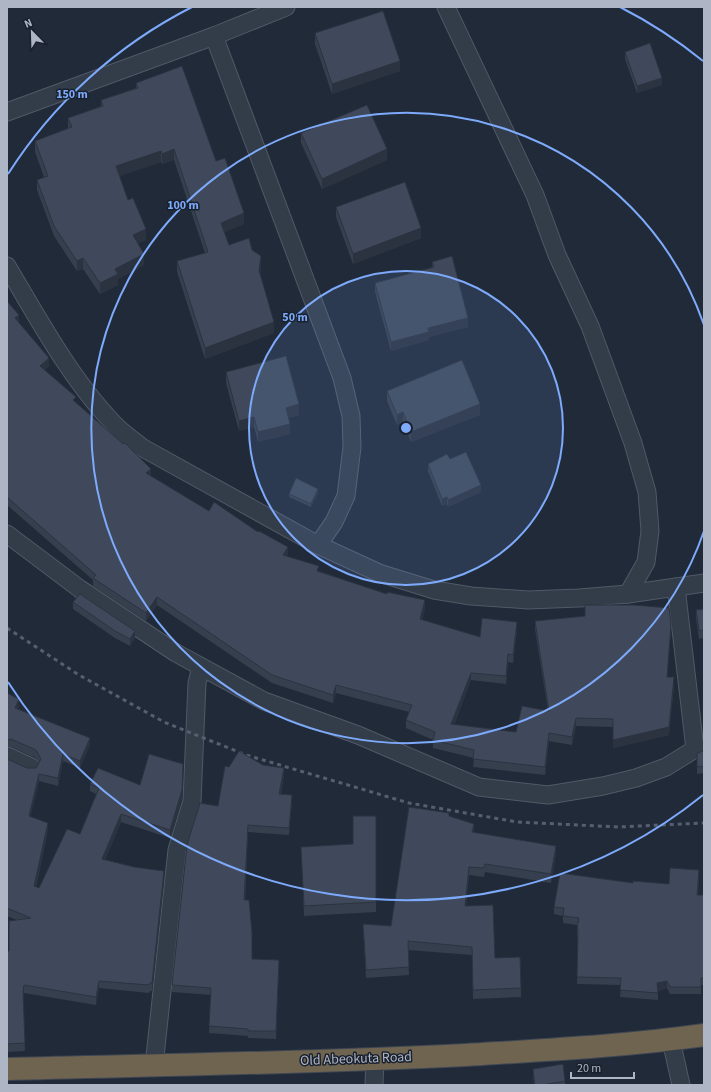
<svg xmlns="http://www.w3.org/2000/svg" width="711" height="1092" font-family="'Source Sans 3',sans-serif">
  <rect width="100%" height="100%" fill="#202a39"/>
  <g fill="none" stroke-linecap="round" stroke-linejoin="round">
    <defs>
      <g id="street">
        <path d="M446,7L535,195L557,255L590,326L633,443L647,492L650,531L646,562L628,594"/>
        <path d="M214,36L342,378L351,416L352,447L346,496L334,522L318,545"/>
        <path d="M7,112L214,36L286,7"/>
        <path d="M7,266C39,320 74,385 119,429C127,436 135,442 143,448L318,545L379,573L434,590L471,596L528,600L579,598L628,594L704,583"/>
        <path d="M7,534L80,589L176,653L264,701L358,735L479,787L548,795L603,786L636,778L666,767L695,749H704"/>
        <path d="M676,587L695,749"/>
        <path d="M7,756L31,767"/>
        <path d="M671,1040L681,1085"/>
        <path d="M154,1066L177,850L192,801L197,683L201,667"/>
        <path d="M374,1085L375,1059"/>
      </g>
      <path id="highway" d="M7,1069C160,1065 313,1063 466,1055C545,1050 626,1046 704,1035"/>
    </defs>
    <use href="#street" stroke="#515967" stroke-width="19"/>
    <use href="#highway" stroke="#3e4654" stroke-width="24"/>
    <use href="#street" stroke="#333c49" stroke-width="17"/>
    <use href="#highway" stroke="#6f6450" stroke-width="22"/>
    <path stroke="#555f70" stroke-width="3" stroke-dasharray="4 4" stroke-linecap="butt" d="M7,628L79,675L164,722L246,755L409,803L517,822L619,827L704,823"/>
  </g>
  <g fill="#363f4e">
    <path d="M315,33L400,71L332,94L315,44Z"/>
    <path d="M625,52L662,85L637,93L625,59Z"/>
    <path d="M136,83L216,161L244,224L224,232L229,245L252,250L261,266L260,273L274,333L205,359L177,272V261L205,253L174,160L162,164L161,162L119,176L128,200L146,240L138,243L144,265L118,279V285L100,294L83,269L77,271L54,236L37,190V180L44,177L35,152V141L68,128V118L101,106V100L136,88Z"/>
    <path d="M301,133L387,160L322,189L301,143Z"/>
    <path d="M336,207L421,238L353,264L336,217Z"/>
    <path d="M432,262L468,327L429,337V340L391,351L375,292V283L432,267Z"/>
    <path d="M7,301L19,323L49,366L44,370L76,403L151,476L209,511L288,554L287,556L319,571L425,608L422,620L480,637L517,630L513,663L508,662L506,684L471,680L454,725L516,732L548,711L535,629V621L671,632L667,677L674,685L669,735L613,748V727L576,726L572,745L549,741L545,775L473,767L474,758L433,748V740L406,728V720L409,712L336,693L333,703L272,683L157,605L146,621L93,586V580L7,505Z"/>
    <path d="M226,372L299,415L288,418L290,434L258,442L254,427L239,431L226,383Z"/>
    <path d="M387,391L480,415L411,442L403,422L397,425L387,401Z"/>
    <path d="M450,459L481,492L448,507L447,504L442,506L428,471V464Z"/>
    <path d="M318,493L311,507L289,497V494Z"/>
    <path d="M73,602L135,638L130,646L115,638L73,609Z"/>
    <path d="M704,609V638L699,639L696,619V610Z"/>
    <path d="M7,693L19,706L18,709L90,745L80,768L63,761L58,786L39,781L30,817L48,830L36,887L39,888L80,834L96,794L90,791V784L140,785L183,772L182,798L170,838L121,822L105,860L164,879L152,991H150L149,993L99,988L96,1005L24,993L23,998L25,1051L7,1052V951H9L17,920L7,916V759L27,768H36L39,763L36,758L11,747H7Z"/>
    <path d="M704,751V773L697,774V753Z"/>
    <path d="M263,765L284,775L281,794L292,802L289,835L248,832L245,900L252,959L279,960L276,1039L248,1038V1036L209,1033L211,995L172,992V985L218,806L229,767Z"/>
    <path d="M376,816V912L304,916L301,847L353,844Z"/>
    <path d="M449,816L474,832L556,854L551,883L485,872L484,877L469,875L466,906L495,958L521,988V997L473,999L472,955L408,950L409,975L366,978L363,924L391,926Z"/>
    <path d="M699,877L698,895H704V985H701V994H670L667,988L658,991V1000L620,997L621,985L577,984L578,937L577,936V925L563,923V916L554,914V907L669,884Z"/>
    <path d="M533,1069L565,1081V1085H534L533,1076Z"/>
  </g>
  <g fill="#2c3340">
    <path d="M400,61V71L332,94V84Z"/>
    <path d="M662,78V85L637,93V86Z"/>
    <path d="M174,149V160L162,164V154Z"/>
    <path d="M387,149V160L322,189V179Z"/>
    <path d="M161,151V162L116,177V166Z"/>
    <path d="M244,213V224L221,234V223Z"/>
    <path d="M421,228V238L353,264V254Z"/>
    <path d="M146,229V240L133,245V235Z"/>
    <path d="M144,254V265L118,279V285L100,294V283L115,269Z"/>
    <path d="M261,256V266L259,281V270Z"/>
    <path d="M83,258V269L77,271V261Z"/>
    <path d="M19,315V323L15,318Z"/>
    <path d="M468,318V327L429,337V340L391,351V342L428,328Z"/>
    <path d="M274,322V333L205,359V348Z"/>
    <path d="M49,358V366L40,374V366Z"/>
    <path d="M299,404V415L286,419V408Z"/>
    <path d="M480,404V415L411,442V432Z"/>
    <path d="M403,412V422L397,425V415Z"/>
    <path d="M254,417V427L239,431V421Z"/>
    <path d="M290,424V434L258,442V432Z"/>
    <path d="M151,469V476L146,473Z"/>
    <path d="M481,485V492L448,507V500Z"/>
    <path d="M318,489V493L311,507V504Z"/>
    <path d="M447,497V504L442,506V499Z"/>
    <path d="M288,547V554L283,563V555Z"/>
    <path d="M157,597V605L146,621V613Z"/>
    <path d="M425,600V608L420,627V619Z"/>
    <path d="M517,622V630L513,663V655Z"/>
    <path d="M671,624V632L667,685V677Z"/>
    <path d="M135,631V638L130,646V639Z"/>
    <path d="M508,654V662L506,684V676Z"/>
    <path d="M471,673V680L451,732V724Z"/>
    <path d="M674,677V685L669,735L613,748V740Z"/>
    <path d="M336,685V693L333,703V695Z"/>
    <path d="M19,699V706L15,715V708Z"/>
    <path d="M576,718V726L572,745V737Z"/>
    <path d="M549,733V741L545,775V767Z"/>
    <path d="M90,738V745L80,768V761Z"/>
    <path d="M63,754V761L58,786V778Z"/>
    <path d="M183,764L182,798L170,838V830Z"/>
    <path d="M284,768V775L279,801V794Z"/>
    <path d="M39,774V781L29,824V816Z"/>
    <path d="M292,795V802L289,835V828Z"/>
    <path d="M121,814V822L102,867V859Z"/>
    <path d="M48,823V830L34,894V886Z"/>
    <path d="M474,824V832H472Z"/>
    <path d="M556,846V854L551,883V874Z"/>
    <path d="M469,867V875L465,915V906Z"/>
    <path d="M164,871V879L152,991V983Z"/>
    <path d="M99,981V988L96,1005V997Z"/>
    <path d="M667,981V988L657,991V983Z"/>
    <path d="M24,985V993L23,1000V992Z"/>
  </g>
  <g fill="#3f495b" stroke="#2c3340">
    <path d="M383,11L400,61L332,84L315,33Z"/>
    <path d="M650,43L662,78L637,86L625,52Z"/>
    <path d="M182,66L216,161L225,158L244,213L221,223L229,245L249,238L252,250L261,256L259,270L274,322L205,348L177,261L208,252L174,149L162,154L161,151L116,166L128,200L133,198L146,229L133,235L144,254L115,269L118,274L100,283L83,258L77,261L54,226L37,180L48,176L35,141L72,127L68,118L103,106L101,100L138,88L136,83Z"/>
    <path d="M367,105L387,149L322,179L301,133Z"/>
    <path d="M405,182L421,228L353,254L336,207Z"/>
    <path d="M452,256L468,318L428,328L429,332L391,342L375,283L434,267L432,262Z"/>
    <path d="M7,301L19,315L15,318L49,358L40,366L76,397L73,400L123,444L125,443L151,469L146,473L209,511L214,502L258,532L259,531L288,547L283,555L319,566L317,571L387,594V592L425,600L420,619L480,637L482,618L517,622L513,655L508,654L506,676L471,673L451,724L516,732L522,706L549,711L535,621L585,616V605H634L669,608L671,624L667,677H674L669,727L613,740V719L576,718L572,737L549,733L545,767L473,759L474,750L433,740L435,732L406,720L412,705L336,685L333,695L272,675L157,597L146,613L93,578L96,575L7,497Z"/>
    <path d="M286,356L299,404L286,408L290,424L258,432L254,417L239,421L226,372Z"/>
    <path d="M462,360L480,404L411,432L403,412L397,415L387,391Z"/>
    <path d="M466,452L481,485L448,500L447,497L442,499L428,464L447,454L450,459Z"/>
    <path d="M296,478L318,489L311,504L289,494Z"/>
    <path d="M80,594L135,631L130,639L115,631L73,602Z"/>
    <path d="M704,609V630L699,631L696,610Z"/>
    <path d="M7,693L19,699L15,708L90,738L80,761L63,754L58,778L39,774L29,816L48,823L34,886L39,888L67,829L80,834L99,788L90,784L98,768L140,785L149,754L183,764L182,790L170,830L121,814L102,859L134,867L164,871L152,983H150L149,985L99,981L96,997L24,985L23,992L25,1043L7,1044V951H9V921L31,918L7,908V759L27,768H36L41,759L36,750L11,739L7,740Z"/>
    <path d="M239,751L263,765L284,768L279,794L292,795L289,828L248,825L244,900H249L252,933V959L279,960L276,1031H248V1029L209,1026L211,988L172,985L187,845L200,803L218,806L225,766L229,767Z"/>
    <path d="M704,751V766L697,767V753Z"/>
    <path d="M409,807L449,813V816L474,824L472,832L556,846L551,874L485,864L484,868L469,867L465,906L493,905L495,958L520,957L521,988L473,990L472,947L408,941L409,967L366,970L363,924L391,926Z"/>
    <path d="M353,816H376V902L304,906L301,847L353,844Z"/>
    <path d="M670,868L699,870L697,895H704V978H701V987H670L667,981L657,983L658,993L620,990L621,978L577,977L578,929H577L579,918L563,916L564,908L554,907L560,873L633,883V881L669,884Z"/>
    <path d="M563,1064L565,1081L542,1085H535L533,1069Z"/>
  </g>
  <circle cx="406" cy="428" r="157" fill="#7eaafb" fill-opacity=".12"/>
  <g fill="none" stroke="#7eaafb" stroke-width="2">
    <circle cx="406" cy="428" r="157"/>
    <path d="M704 531A315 315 0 1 1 704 325"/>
    <path d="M703 795A472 472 0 0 1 8 682M8 174A472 472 0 0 1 192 7M620 7A472 472 0 0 1 703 61"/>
  </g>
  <g text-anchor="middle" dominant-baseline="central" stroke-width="3" stroke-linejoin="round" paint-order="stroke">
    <g font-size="14" fill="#aeb6c6" stroke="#19212e">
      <text transform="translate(356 1059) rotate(-2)">Old Abeokuta Road</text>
    </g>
  </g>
  <circle cx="406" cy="428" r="6" fill="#7eaafb" stroke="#19212e" stroke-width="2"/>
  <g font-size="12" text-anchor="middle" font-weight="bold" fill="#7eaafb" stroke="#19212e" stroke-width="3" stroke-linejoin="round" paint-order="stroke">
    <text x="72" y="98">150 m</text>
    <text x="183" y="209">100 m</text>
    <text x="295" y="321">50 m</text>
  </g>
  <rect width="711" height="1092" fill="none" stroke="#aeb6c6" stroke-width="16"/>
  <g transform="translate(32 32) rotate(337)" stroke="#19212e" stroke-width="3" paint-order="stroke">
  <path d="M0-3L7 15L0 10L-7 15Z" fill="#aeb6c6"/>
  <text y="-6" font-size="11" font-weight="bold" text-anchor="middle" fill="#aeb6c6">N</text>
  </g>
  <path d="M571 1072v6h63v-6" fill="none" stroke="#aeb6c6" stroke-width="2"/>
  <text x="577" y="1072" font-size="12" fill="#aeb6c6" stroke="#19212e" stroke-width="3" paint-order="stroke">20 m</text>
</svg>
